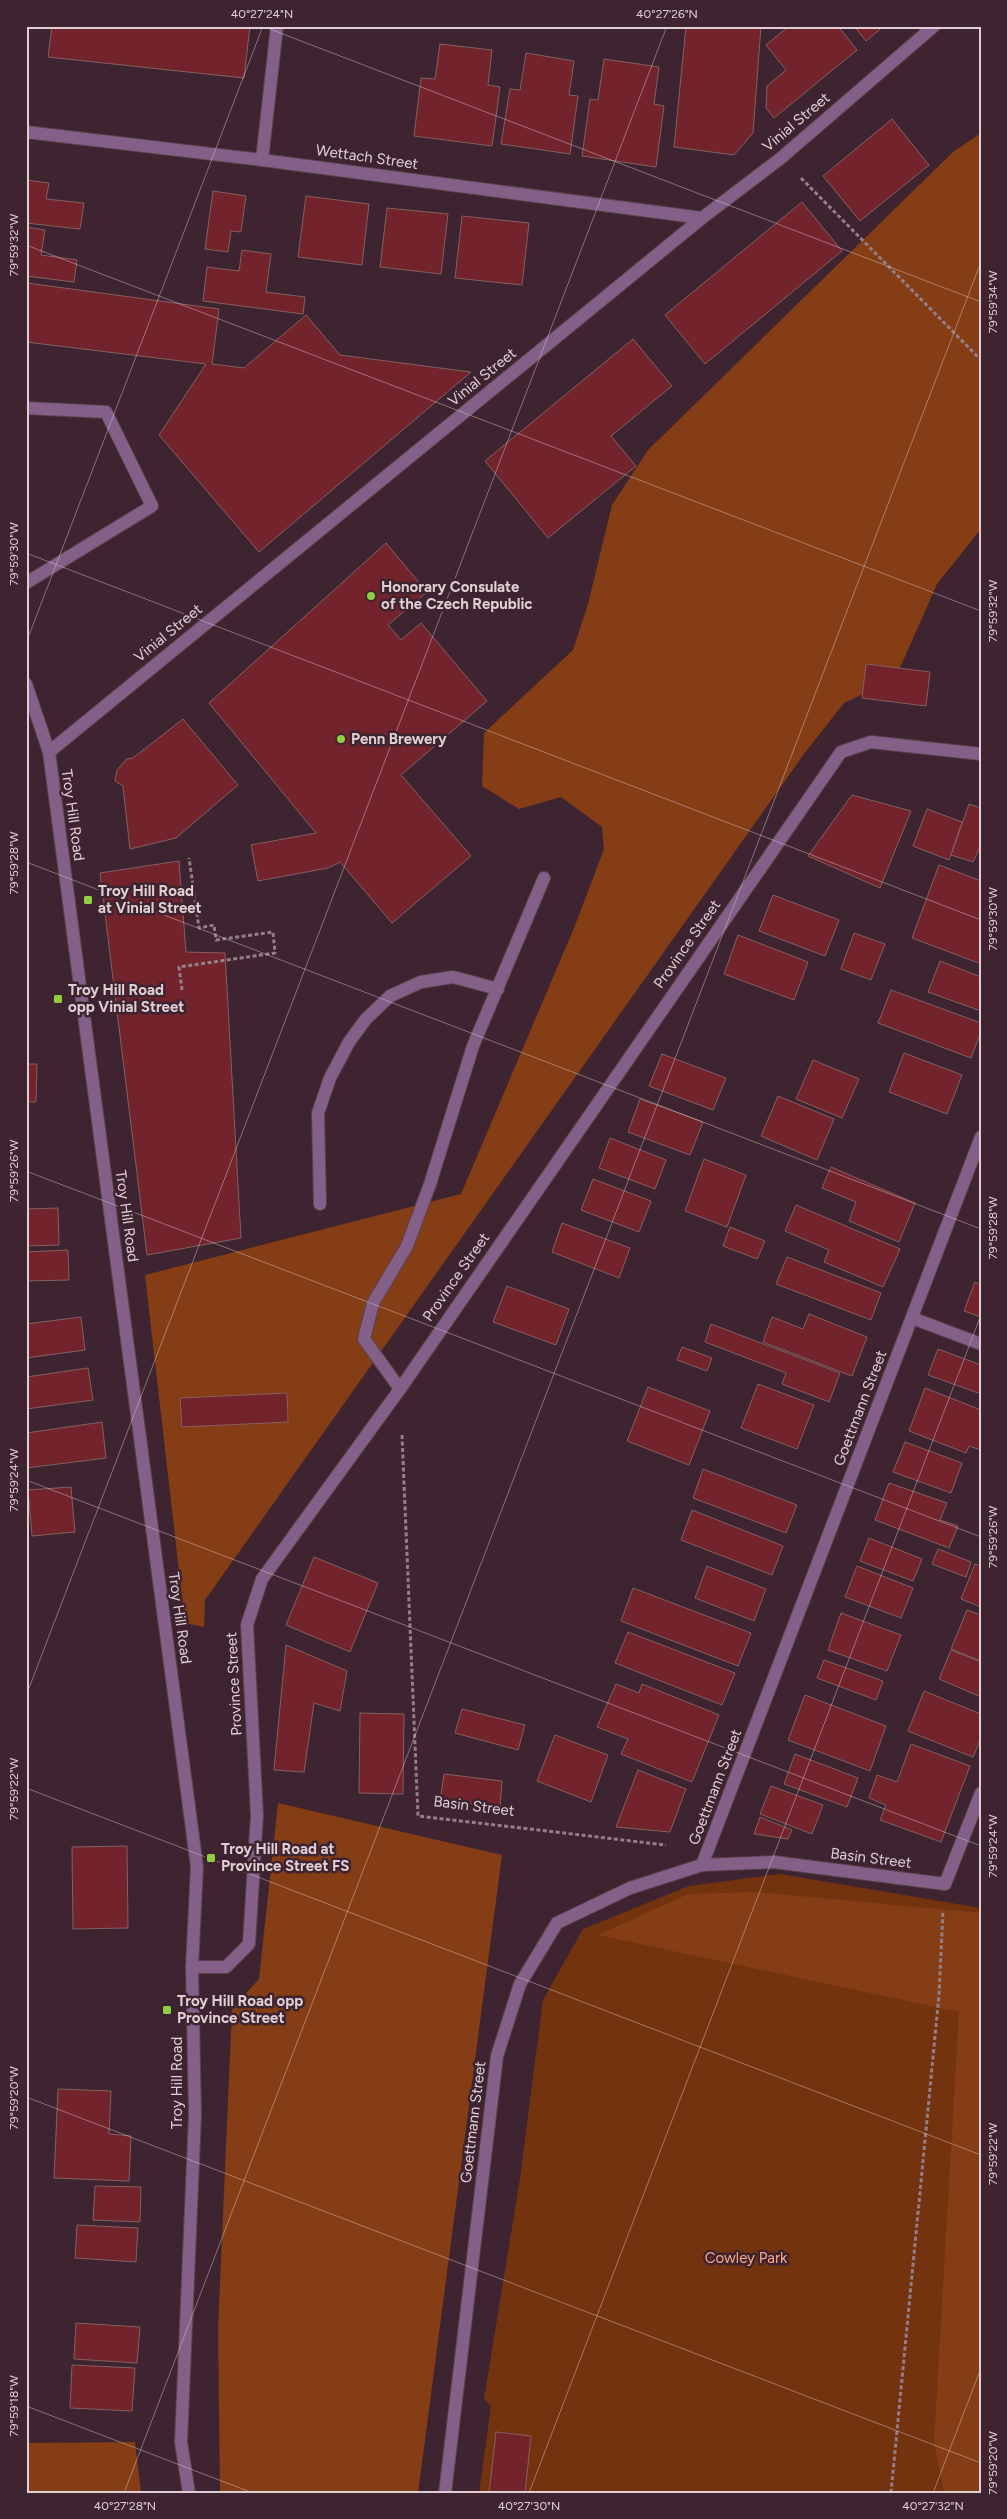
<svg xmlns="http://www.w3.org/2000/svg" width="1007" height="2519" font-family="Figtree,sans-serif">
  <rect width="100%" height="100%" fill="#3d2430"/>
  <path fill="#73330e" d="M780,1874L981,1908V2493H479L491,2406L484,2399L520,2178L543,2000L583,1929L689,1886Z"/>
  <g fill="#853d15">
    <path d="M981,133V529L937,584L895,679L844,703L804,754L205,1600L204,1627L185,1623L145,1275L461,1194L574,928L604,849L602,827L561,797L519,809L482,786L484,733L573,650L588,604L612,505L648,450L953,152Z"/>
    <path d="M278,1803L502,1855L418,2493L220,2492L218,2329L232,2009L259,1979Z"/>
    <path d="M758,1892L981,1913V2493H944L934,2442L959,2012L598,1935L688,1894Z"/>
    <path d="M135,2442L141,2493H28L26,2443Z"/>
  </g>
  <g fill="#73232c" stroke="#836161">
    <path d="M52,26H250L244,78L48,57Z"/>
    <path d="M686,26H761L753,133L734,155L674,147Z"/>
    <path d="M789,26H838L857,50L774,118L766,108L767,86L786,70L766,45Z"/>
    <path d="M854,26H884L866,41Z"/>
    <path d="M440,44L492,50L488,85L500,87L492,146L414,136L421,78L435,79Z"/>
    <path d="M526,53L574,61L569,95L578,96L570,154L501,144L510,89L520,90Z"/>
    <path d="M604,59L659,67L654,104L664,106L656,167L582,156L590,99L598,100Z"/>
    <path d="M892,119L929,165L860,221L823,176Z"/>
    <path d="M26,180L49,183L46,199L84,203L80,229L26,223Z"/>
    <path d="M213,191L246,196L241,232L231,231L228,252L205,249Z"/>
    <path d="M306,196L369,204L362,265L298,257Z"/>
    <path d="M802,202L842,251L705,364L665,315Z"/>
    <path d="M387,208L448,214L441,274L380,267Z"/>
    <path d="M462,216L529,223L522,285L455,278Z"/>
    <path d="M26,227L45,230L41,255L77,260L74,282L26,276Z"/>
    <path d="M242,250L271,254L266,292L305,297L303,314L203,301L207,267L239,271Z"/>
    <path d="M27,283L219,309L212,364L244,368L306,315L340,355L471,372L259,552L159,435L206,364L26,342Z"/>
    <path d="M633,339L672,386L611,436L636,466L548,538L485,461Z"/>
    <path d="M386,543L427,592L388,625L401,640L421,623L487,701L401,775L471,856L392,923L340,862L328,868L258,881L251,845L316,833L209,703Z"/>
    <path d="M866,664L930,672L926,706L862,698Z"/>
    <path d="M183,719L238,785L176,838L130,849L123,786L115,781L117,770L127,759L133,758Z"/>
    <path d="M852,795L911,811L880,888L808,856Z"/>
    <path d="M969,804L981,808V845L973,862L951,855Z"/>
    <path d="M927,809L962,822L949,860L913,846Z"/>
    <path d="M179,861L186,952L225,953L241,1238L147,1255L100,873Z"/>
    <path d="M939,865L981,881V964L912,938Z"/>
    <path d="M773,895L839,920L825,956L759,931Z"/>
    <path d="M854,933L885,944L871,980L841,969Z"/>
    <path d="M738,935L808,962L794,1000L724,974Z"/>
    <path d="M940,961L981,977V1011L928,992Z"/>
    <path d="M891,990L981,1023V1032L971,1058L878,1023Z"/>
    <path d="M904,1053L962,1075L947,1114L889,1092Z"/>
    <path d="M662,1054L726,1078L713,1110L649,1086Z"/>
    <path d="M813,1060L859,1079L842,1118L796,1099Z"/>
    <path d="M26,1064H37L36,1102H26Z"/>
    <path d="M778,1096L834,1119L817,1160L761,1136Z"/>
    <path d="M640,1099L703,1122L690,1155L628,1132Z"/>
    <path d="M610,1138L666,1160L655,1189L599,1168Z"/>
    <path d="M704,1159L746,1175L727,1227L685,1211Z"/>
    <path d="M831,1167L915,1203L899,1242L849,1221L856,1202L822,1188Z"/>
    <path d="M593,1179L651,1201L639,1232L581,1210Z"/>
    <path d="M796,1205L900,1249L883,1287L824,1262L829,1250L785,1231Z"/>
    <path d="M58,1208L59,1245L26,1246V1209Z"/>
    <path d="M562,1223L630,1248L619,1278L552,1252Z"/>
    <path d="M730,1227L765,1241L757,1259L723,1246Z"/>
    <path d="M68,1250L69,1280L26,1281V1252Z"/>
    <path d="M787,1257L881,1293L871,1320L776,1284Z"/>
    <path d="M975,1282L981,1285V1317L964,1311Z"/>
    <path d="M507,1286L569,1309L556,1345L493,1322Z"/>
    <path d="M809,1314L867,1337L852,1376L763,1342L772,1317L803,1329Z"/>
    <path d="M81,1317L85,1350L26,1358V1324Z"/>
    <path d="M711,1324L840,1373L829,1402L782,1384L786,1373L705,1342Z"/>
    <path d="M682,1347L712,1358L707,1371L677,1360Z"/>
    <path d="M938,1349L981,1365V1394L928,1375Z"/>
    <path d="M88,1368L93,1400L26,1409V1377Z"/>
    <path d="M758,1384L814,1405L797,1449L741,1428Z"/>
    <path d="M648,1387L710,1411L689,1465L627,1441Z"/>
    <path d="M925,1388L981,1410V1450L969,1446L966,1453L909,1431Z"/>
    <path d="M287,1393L288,1422L182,1427L180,1398Z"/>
    <path d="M102,1422L106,1458L26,1468V1433Z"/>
    <path d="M905,1442L962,1463L951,1493L893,1472Z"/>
    <path d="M703,1469L797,1505L786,1533L693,1498Z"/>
    <path d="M889,1483L947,1503L940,1520L958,1526L949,1548L875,1520Z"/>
    <path d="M71,1487L75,1532L32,1536L28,1490Z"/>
    <path d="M692,1510L783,1546L772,1575L681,1540Z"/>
    <path d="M869,1538L922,1559L913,1581L860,1561Z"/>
    <path d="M938,1549L971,1562L966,1577L932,1564Z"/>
    <path d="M314,1557L378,1583L350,1652L286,1625Z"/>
    <path d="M975,1564L981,1566V1607L961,1599Z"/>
    <path d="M707,1566L766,1589L754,1621L695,1598Z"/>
    <path d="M857,1566L913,1588L901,1618L845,1597Z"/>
    <path d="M633,1588L751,1633L738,1666L621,1621Z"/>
    <path d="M967,1610L981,1615V1661L951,1649Z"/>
    <path d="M841,1613L901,1635L887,1671L828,1650Z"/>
    <path d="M628,1632L735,1673L722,1705L615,1663Z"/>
    <path d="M286,1645L347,1671L340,1711L314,1703L304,1772L274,1770Z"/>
    <path d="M951,1650L981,1662V1697L939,1679Z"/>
    <path d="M824,1660L883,1681L876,1700L817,1678Z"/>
    <path d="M616,1684L639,1693L642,1684L719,1715L692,1782L621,1754L628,1739L597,1727Z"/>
    <path d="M924,1691L981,1714V1738L973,1757L908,1731Z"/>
    <path d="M805,1695L886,1726L870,1771L788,1740Z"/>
    <path d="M462,1709L525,1725L518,1750L455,1733Z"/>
    <path d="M360,1713L404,1714L403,1794L359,1793Z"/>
    <path d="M555,1735L608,1755L591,1802L537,1781Z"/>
    <path d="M911,1744L970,1766L941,1842L880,1820L886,1805L869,1798L877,1775L897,1782Z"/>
    <path d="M795,1754L858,1778L847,1807L784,1784Z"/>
    <path d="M638,1770L686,1789L670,1832L616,1827Z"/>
    <path d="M444,1774L502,1781L500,1807L440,1801Z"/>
    <path d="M771,1786L823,1805L812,1834L760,1814Z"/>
    <path d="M760,1817L792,1830L788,1839L754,1834Z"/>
    <path d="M127,1846L128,1928L73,1929L72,1847Z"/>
    <path d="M58,2089L111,2091L109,2134L131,2136L129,2181L54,2178Z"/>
    <path d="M95,2186L141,2187L140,2222L93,2220Z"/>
    <path d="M77,2225L138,2228L136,2262L75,2258Z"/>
    <path d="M76,2323L140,2327L137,2363L74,2359Z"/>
    <path d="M72,2365L135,2368L132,2411L70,2408Z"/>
    <path d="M496,2432L531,2436L525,2493H489Z"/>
  </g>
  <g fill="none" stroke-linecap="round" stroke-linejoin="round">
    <defs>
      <g id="minor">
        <path d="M26,132L262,160L702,218"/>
        <path d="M262,160L277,26"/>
        <path d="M26,408L106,412L152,506L26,583"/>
        <path d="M26,684L49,752L197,1867L192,1967L195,2115L181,2442L189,2493"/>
        <path d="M49,752L702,218L781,158L934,26"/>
        <path d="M320,1204L318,1113L330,1078L349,1042L366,1019L390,996L421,982L453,977L498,989"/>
        <path d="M912,1318L981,1344"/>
        <path d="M400,1389L364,1339L373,1303L407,1246L430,1184L473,1046L544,878"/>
        <path d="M702,1865L981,1137"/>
        <path d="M192,1967H226L249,1944L257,1815L247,1625L262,1579L400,1389L841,752L871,742L981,754"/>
        <path d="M445,2493L497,2056L520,1984L557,1923L630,1888L702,1865L774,1862L945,1884L981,1793"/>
      </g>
    </defs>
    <use href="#minor" stroke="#5a434e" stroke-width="14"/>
    <g stroke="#947f88" stroke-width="3" stroke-dasharray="4 2.5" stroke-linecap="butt">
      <path d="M801,178L981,360"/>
      <path d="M182,990L179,967L275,953L273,932L216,940L214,925L199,928L189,858"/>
      <path d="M402,1435L418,1816L666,1845"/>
      <path d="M891,2493L939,1995L943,1911"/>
    </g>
    <use href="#minor" stroke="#846089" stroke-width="12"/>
  </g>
  <path fill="none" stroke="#e0ced5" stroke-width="1" stroke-opacity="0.45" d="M262,26L981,302M26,245L981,611M26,553L981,920M26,643L263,26M26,862L981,1229M26,1171L981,1537M26,1480L981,1846M26,1696L667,26M26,1788L981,2155M26,2097L981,2463M26,2406L253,2493M124,2493L981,262M529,2493L981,1315M933,2493L981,2368"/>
  <g fill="#91cd3f" stroke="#3d2430" stroke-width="2">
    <circle cx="371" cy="596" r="5"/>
    <circle cx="341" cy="739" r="5"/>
    <rect x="83" y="895" width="10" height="10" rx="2.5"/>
    <rect x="53" y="994" width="10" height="10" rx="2.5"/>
    <rect x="206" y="1853" width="10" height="10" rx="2.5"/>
    <rect x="162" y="2005" width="10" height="10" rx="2.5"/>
  </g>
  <g text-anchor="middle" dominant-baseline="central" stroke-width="5" stroke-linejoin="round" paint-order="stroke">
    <g font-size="15" fill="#e0ced5" stroke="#3d2430">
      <text transform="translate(796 122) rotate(-40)">Vinial Street</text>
      <text transform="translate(367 157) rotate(8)">Wettach Street</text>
      <text transform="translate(482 377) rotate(-39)">Vinial Street</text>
      <text transform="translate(168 633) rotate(-39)">Vinial Street</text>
      <text transform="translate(73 815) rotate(82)">Troy Hill Road</text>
      <text transform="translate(687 944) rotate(-55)">Province Street</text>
      <text transform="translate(127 1216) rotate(82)">Troy Hill Road</text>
      <text transform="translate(456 1277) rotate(-55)">Province Street</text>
      <text transform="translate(860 1408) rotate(-69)">Goettmann Street</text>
      <text transform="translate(180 1618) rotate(82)">Troy Hill Road</text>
      <text transform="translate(234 1684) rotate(-93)">Province Street</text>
      <text transform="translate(715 1787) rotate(-69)">Goettmann Street</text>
      <text transform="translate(474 1806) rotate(7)">Basin Street</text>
      <text transform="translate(871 1858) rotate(7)">Basin Street</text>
      <text transform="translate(177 2083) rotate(-90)">Troy Hill Road</text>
      <text transform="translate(473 2122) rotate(-83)">Goettmann Street</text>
    </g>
    <g font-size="15" font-weight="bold" fill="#e0ced5" stroke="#3d2430" text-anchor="start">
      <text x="381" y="587">Honorary Consulate<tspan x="381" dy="17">of the Czech Republic</tspan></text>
      <text x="351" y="739">Penn Brewery</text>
      <text x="98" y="891">Troy Hill Road<tspan x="98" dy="17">at Vinial Street</tspan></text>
      <text x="68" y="990">Troy Hill Road<tspan x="68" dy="17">opp Vinial Street</tspan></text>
      <text x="221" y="1849">Troy Hill Road at<tspan x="221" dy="17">Province Street FS</tspan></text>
      <text x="177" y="2001">Troy Hill Road opp<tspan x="177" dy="17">Province Street</tspan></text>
    </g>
    <g font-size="15" fill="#fca880" stroke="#3d2430">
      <text x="746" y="2258">Cowley Park</text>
    </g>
  </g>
  <rect width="1007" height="2519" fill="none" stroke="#3d2430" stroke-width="55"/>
  <rect x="28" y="28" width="952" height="2464" fill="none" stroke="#e0ced5" stroke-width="2"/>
  <g font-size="12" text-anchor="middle" fill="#e0ced5">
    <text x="262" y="18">40°27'24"N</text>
    <text x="667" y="18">40°27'26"N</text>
    <text transform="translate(14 245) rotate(-90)" y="4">79°59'32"W</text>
    <text transform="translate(993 302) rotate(-90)" y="4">79°59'34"W</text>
    <text transform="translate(14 554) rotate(-90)" y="4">79°59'30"W</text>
    <text transform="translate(993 611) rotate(-90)" y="4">79°59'32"W</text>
    <text transform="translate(14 863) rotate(-90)" y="4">79°59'28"W</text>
    <text transform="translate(993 919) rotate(-90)" y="4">79°59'30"W</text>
    <text transform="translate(14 1171) rotate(-90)" y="4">79°59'26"W</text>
    <text transform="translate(993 1228) rotate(-90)" y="4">79°59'28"W</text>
    <text transform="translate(14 1480) rotate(-90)" y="4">79°59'24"W</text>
    <text transform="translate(993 1537) rotate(-90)" y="4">79°59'26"W</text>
    <text transform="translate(14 1789) rotate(-90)" y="4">79°59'22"W</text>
    <text transform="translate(993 1846) rotate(-90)" y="4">79°59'24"W</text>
    <text transform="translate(14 2098) rotate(-90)" y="4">79°59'20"W</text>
    <text transform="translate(993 2154) rotate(-90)" y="4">79°59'22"W</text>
    <text transform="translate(14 2406) rotate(-90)" y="4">79°59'18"W</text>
    <text transform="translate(993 2463) rotate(-90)" y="4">79°59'20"W</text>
    <text x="125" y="2510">40°27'28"N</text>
    <text x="529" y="2510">40°27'30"N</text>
    <text x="933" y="2510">40°27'32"N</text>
  </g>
</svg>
